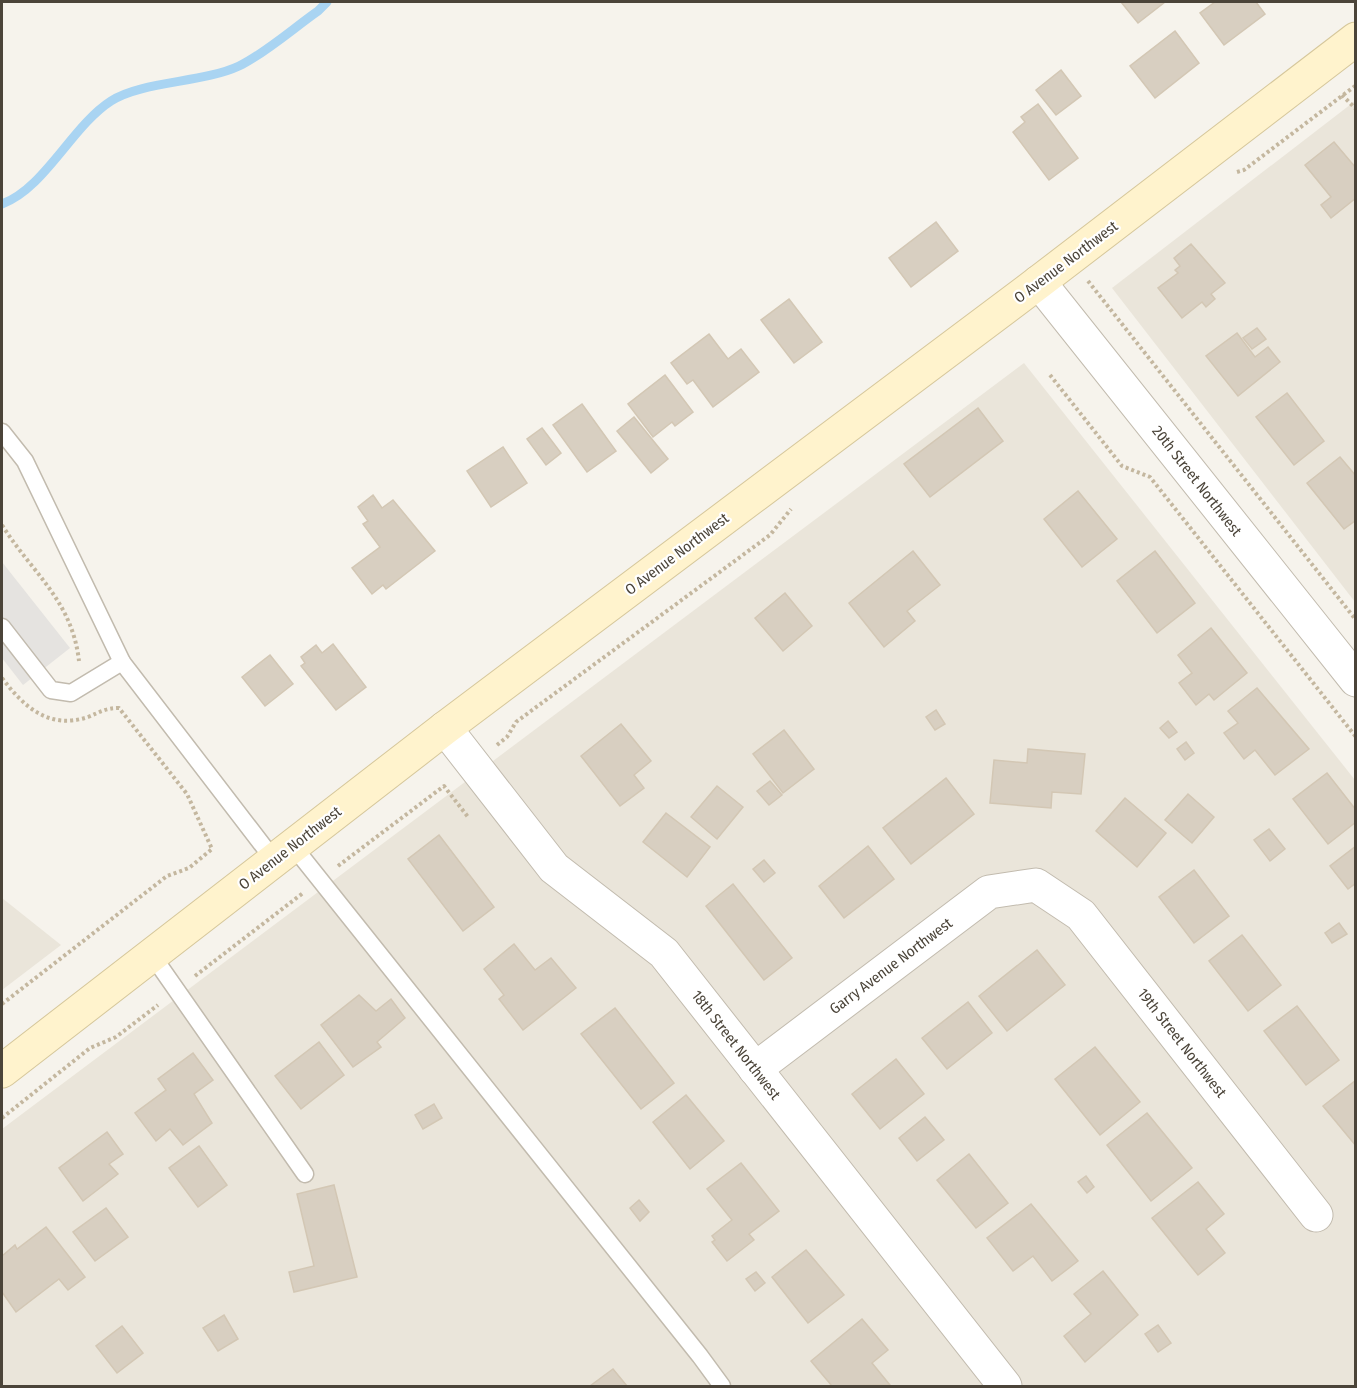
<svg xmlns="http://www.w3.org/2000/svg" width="1357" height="1388" font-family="'Fira Sans Condensed',sans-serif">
  <rect width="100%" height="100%" fill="#f6f3ec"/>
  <g fill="#eae5da">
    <path d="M1355,101V602L1112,288Z"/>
    <path d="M1024,363L1355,780V1386H2V1129Z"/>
    <path d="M2,898L61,945L2,990Z"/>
  </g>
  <path fill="#e5e3e0" d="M2,562L70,648L23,685L2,658Z"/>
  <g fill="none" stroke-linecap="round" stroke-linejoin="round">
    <path stroke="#a9d4f2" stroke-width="9" d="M2,204C45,188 72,126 111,101C142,81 203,83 239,66C263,55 295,27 318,11L327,2"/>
  </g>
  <g fill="#d8cfc1" stroke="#d3c7b4" stroke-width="1.5">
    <path d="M1121,2H1165L1138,23Z"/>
    <path d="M1215,2H1256L1265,14L1224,45L1200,13Z"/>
    <path d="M1175,31L1199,63L1155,98L1130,66Z"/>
    <path d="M1061,70L1081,96L1056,115L1036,90Z"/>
    <path d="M1038,104L1078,158L1049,180L1013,132L1025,122L1021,117Z"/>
    <path d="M1334,142L1356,168V198L1331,218L1321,205L1331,197L1305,165Z"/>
    <path d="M936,222L958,251L911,287L889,258Z"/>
    <path d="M1191,244L1225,283L1211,294L1215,299L1206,307L1202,302L1182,318L1158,288L1178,273L1175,270L1180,266L1174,258Z"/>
    <path d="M789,299L822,342L794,363L761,320Z"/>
    <path d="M1257,328L1266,339L1252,349L1243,338Z"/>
    <path d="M1237,333L1255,357L1268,347L1280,362L1238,396L1206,356Z"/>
    <path d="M709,334L728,359L741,349L759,372L713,407L693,380L687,384L671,363Z"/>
    <path d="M665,375L693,412L675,426L672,422L653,437L628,404Z"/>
    <path d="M1287,393L1324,441L1294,465L1256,417Z"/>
    <path d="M582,404L616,451L587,472L553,425Z"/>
    <path d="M978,408L1003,441L930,497L904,464Z"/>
    <path d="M634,417L668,459L651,473L617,431Z"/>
    <path d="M542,428L561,453L546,465L527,439Z"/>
    <path d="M503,447L527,483L491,507L467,471Z"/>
    <path d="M1340,457L1356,476V520L1344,529L1307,483Z"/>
    <path d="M1078,491L1117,539L1082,567L1044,519Z"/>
    <path d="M373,495L382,508L393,500L435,551L386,589L383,585L372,594L352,568L380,547L363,524L368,521L358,507Z"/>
    <path d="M913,551L940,585L907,611L915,621L884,647L849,603Z"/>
    <path d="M1155,551L1195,603L1157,633L1117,581Z"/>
    <path d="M785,593L812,626L783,651L755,618Z"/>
    <path d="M1211,628L1247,673L1214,700L1209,694L1196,705L1179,683L1192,673L1178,655Z"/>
    <path d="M333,644L366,687L336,710L301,666L305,663L301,657L316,645L322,653Z"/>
    <path d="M270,655L293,684L265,706L242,677Z"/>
    <path d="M1257,688L1309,749L1275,775L1255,750L1244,759L1224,733L1238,723L1228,711Z"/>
    <path d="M936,710L945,724L935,730L926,717Z"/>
    <path d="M1168,721L1177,732L1169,738L1160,728Z"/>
    <path d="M621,724L651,761L634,775L644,788L620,806L581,756Z"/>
    <path d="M784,730L814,769L783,793L753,754Z"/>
    <path d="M1186,742L1194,753L1185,760L1177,749Z"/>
    <path d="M1028,749L1085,754L1081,794L1052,792L1051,808L990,803L994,760L1027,763Z"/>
    <path d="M1327,773L1356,810V822L1328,844L1293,799Z"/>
    <path d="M946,778L974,814L911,864L883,828Z"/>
    <path d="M770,781L782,795L769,805L757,791Z"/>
    <path d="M717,786L743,807L717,839L691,817Z"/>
    <path d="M1188,794L1214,817L1192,843L1165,820Z"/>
    <path d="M1125,798L1166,833L1137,867L1096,831Z"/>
    <path d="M666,813L710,847L687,877L643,842Z"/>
    <path d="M1269,829L1285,849L1270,861L1254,840Z"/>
    <path d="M439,835L494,907L463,931L408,859Z"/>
    <path d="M868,846L894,879L844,918L819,886Z"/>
    <path d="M1356,846V883L1348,889L1330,866Z"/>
    <path d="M764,860L775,873L764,882L753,869Z"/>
    <path d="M1194,870L1229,916L1194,943L1159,897Z"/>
    <path d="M733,884L792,958L764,980L706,906Z"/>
    <path d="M1339,923L1347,934L1332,943L1325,933Z"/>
    <path d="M1242,935L1281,985L1248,1011L1209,961Z"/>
    <path d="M514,944L535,970L551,958L576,988L523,1030L499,999L504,995L484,969Z"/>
    <path d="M1037,950L1065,985L1007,1031L979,996Z"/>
    <path d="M359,995L376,1011L391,999L405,1018L377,1042L381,1047L353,1067L321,1025Z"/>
    <path d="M968,1002L992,1033L947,1069L922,1038Z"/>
    <path d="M1297,1006L1339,1060L1306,1085L1264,1031Z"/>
    <path d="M615,1008L674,1083L641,1109L581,1034Z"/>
    <path d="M319,1042L344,1075L301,1109L275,1076Z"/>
    <path d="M1095,1047L1140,1102L1100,1135L1055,1079Z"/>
    <path d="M193,1053L213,1080L194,1094L212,1123L183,1145L170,1129L156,1141L135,1113L166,1090L158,1079Z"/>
    <path d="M896,1059L924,1094L880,1129L852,1094Z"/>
    <path d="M1356,1080V1146L1323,1106Z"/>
    <path d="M686,1095L724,1141L690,1169L653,1122Z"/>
    <path d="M434,1104L442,1118L423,1129L415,1115Z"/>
    <path d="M1147,1113L1192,1168L1151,1201L1107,1145Z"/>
    <path d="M925,1117L944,1140L917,1161L899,1138Z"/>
    <path d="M107,1132L123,1154L109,1164L118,1174L83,1201L59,1168Z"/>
    <path d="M199,1146L227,1185L198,1207L169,1168Z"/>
    <path d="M969,1154L1008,1203L976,1228L937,1180Z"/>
    <path d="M741,1163L779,1211L749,1234L754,1240L727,1261L712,1242L715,1240L712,1236L732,1220L707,1189Z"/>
    <path d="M1086,1176L1094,1187L1087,1193L1078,1182Z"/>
    <path d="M1198,1182L1224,1214L1206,1229L1225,1253L1198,1275L1152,1218Z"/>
    <path d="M334,1185L357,1277L294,1292L289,1272L314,1266L297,1194Z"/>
    <path d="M639,1200L649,1212L640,1221L630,1208Z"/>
    <path d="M1031,1204L1078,1261L1052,1281L1033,1256L1013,1271L987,1238Z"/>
    <path d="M106,1208L128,1237L95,1261L73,1232Z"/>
    <path d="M46,1227L85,1277L68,1290L59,1279L16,1312L2,1292V1256L15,1245L17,1249Z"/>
    <path d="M806,1250L844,1295L808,1323L772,1277Z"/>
    <path d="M1103,1271L1138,1315L1085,1362L1064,1336L1091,1314L1074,1294Z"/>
    <path d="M756,1272L765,1283L755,1291L746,1279Z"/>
    <path d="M224,1315L238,1339L218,1351L203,1328Z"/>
    <path d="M862,1319L888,1350L872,1363L890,1385L832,1386L811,1361Z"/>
    <path d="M1158,1325L1171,1343L1158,1352L1145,1334Z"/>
    <path d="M122,1326L143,1353L117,1373L96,1346Z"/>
    <path d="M613,1369L627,1386H590Z"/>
  </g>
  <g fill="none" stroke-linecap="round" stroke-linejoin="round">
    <defs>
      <g id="lane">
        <path d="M2,432L25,461L122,662L274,860"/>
        <path d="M2,627L51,690L71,693L122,662"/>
        <path d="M293,846L700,1356L722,1386"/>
        <path d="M152,955L305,1174"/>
      </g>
      <g id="street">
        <path d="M1039,282L1356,680"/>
        <path d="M445,728L554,868L664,953L1005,1386"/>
        <path d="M755,1069L989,892L1036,885L1081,915L1316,1215"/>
      </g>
      <path id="secondary" d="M2,1071L445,728L1039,282L1356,39"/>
    </defs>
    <use href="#lane" stroke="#c2bbae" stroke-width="19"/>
    <use href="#street" stroke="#c2bbae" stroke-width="35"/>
    <use href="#secondary" stroke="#d6c79b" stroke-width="35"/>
    <g stroke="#c4b79f" stroke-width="4" stroke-dasharray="3 3" stroke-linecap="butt">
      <path d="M1342,95L1356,109"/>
      <path d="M1237,172L1244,170L1355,86"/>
      <path d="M1088,281L1356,620"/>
      <path d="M1050,375L1122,466L1150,477L1356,737"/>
      <path d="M2,525C32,573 72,600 79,661"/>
      <path d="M2,678C24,707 49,730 88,717C100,712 106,708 119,708L187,794L212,849L189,868L167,876L2,1004"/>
      <path d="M497,745L507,737L516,722L770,535L791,509"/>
      <path d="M338,866L444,786L468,817"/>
      <path d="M195,976L303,893"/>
      <path d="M2,1118L90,1048L116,1037L158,1005"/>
    </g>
    <use href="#lane" stroke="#fff" stroke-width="16"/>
    <use href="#street" stroke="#fff" stroke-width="33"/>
    <use href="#secondary" stroke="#fff3cd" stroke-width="33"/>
  </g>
  <g text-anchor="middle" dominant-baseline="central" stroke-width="4.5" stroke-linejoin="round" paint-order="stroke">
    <g font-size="15" fill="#4b4439" stroke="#fff">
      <text transform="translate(1066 262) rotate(-37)">O Avenue Northwest</text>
      <text transform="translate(1197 481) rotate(52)">20th Street Northwest</text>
      <text transform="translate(677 554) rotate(-37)">O Avenue Northwest</text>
      <text transform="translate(290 848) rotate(-38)">O Avenue Northwest</text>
      <text transform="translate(891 966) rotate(-37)">Garry Avenue Northwest</text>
      <text transform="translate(1182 1043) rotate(52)">19th Street Northwest</text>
      <text transform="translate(736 1045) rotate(52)">18th Street Northwest</text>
    </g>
  </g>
  <rect width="1357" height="1388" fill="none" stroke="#4b4439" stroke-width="6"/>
</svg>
